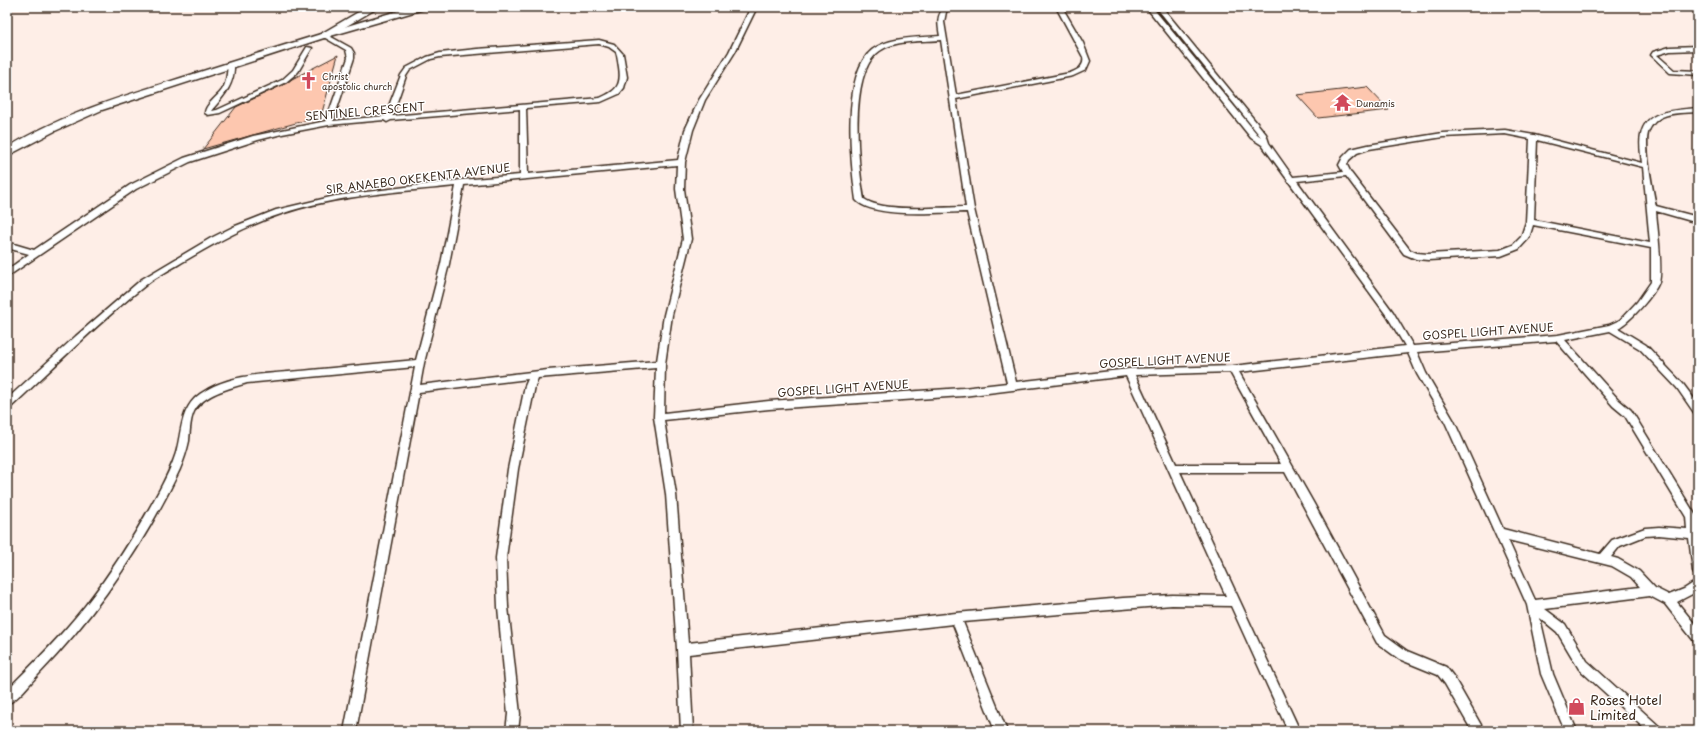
<svg xmlns="http://www.w3.org/2000/svg" width="1705" height="738" font-family="'Playpen Sans',sans-serif">
  <rect width="100%" height="100%" fill="#feeee7"/>
  <filter id="ink" filterUnits="userSpaceOnUse"><feTurbulence type="fractalNoise" baseFrequency=".025" numOctaves="2"/><feDisplacementMap in="SourceGraphic" scale="8" xChannelSelector="R" yChannelSelector="G"/><feConvolveMatrix kernelMatrix="1 2 1 2 8 2 1 2 1" color-interpolation-filters="sRGB"/></filter>
  <g filter="url(#ink)">
    <g fill="#fdc7af" stroke="#3b2a1e">
      <path d="M338,55L321,116L203,149L236,107L287,83L292,79Z"/>
      <path d="M1367,87L1389,110L1318,118L1297,95Z"/>
    </g>
    <g fill="none" stroke-linecap="round" stroke-linejoin="round">
      <defs>
        <g id="minor">
          <path d="M751,7H757L735,52L705,100L693,130L685,162L684,189L691,239L672,315L665,364L664,413L769,401L963,388L1007,383L967,212C942,212 873,219 856,200C851,165 841,75 872,50C890,36 919,38 940,36C938,25 936,15 945,7H951L946,12L944,22L956,95L1070,73C1078,70 1085,66 1083,57L1056,7H1062L1083,43L1090,61L1086,70L1073,76L956,99L974,209L1016,382L1129,369L1233,366L1405,346L1387,316L1262,145L1251,138L1146,7H1152L1257,134L1261,137L1156,7H1162L1266,134L1269,143L1293,177L1343,172L1339,165L1343,157L1351,149L1368,145L1443,133L1505,130L1534,135L1642,163C1641,154 1639,144 1641,135C1645,109 1678,110 1698,108V112C1687,113 1672,112 1662,117C1655,120 1650,127 1648,133C1644,148 1653,190 1656,206L1698,217V223L1656,211C1657,226 1663,270 1659,282C1654,295 1630,322 1618,328L1646,345L1683,384L1698,404V415L1695,414L1677,388L1640,349L1610,331L1565,340L1619,400L1631,410L1696,516L1698,530V576L1694,574L1693,571L1689,538L1659,535L1645,536L1620,546L1611,557L1618,559L1639,571L1655,588L1669,595L1684,589L1698,580V591L1677,602L1698,628V642L1694,641L1665,604L1650,596L1545,609L1565,624L1587,661L1660,727L1662,731H1647L1579,669L1557,632L1540,618L1553,674L1577,731H1565L1541,674L1527,605L1445,422L1417,374L1408,353L1239,372L1314,504L1385,635L1407,651L1446,667L1453,676L1481,725L1482,731H1472L1445,684L1438,675L1399,659L1377,643L1285,472H1180L1300,731H1288L1231,606L1172,605L963,622L1007,731H995L953,624L689,654L693,731H681L677,649L666,494L654,417L656,368L538,378L535,386L518,469L506,558L508,607L520,714L518,731H506L508,714L498,607L496,558L508,469L525,386L528,379L419,392L356,731H344L415,367L247,383C230,388 208,393 196,408C190,417 190,430 189,441C187,450 184,460 180,469C144,545 96,615 38,675C29,684 19,699 7,704V690C34,663 61,636 85,606C114,569 138,530 160,489C166,477 172,466 176,453C182,432 180,408 200,394C231,372 275,374 311,370C346,367 381,363 416,360L441,264L456,186C398,192 337,195 281,214C245,226 213,244 181,263C170,270 157,276 147,284C99,322 55,366 10,408L7,409V399L76,336L142,279L211,238L233,227L276,210L335,196L461,180L520,175V109L391,120L387,122L384,120L329,125L282,134L258,140L190,162L136,189L7,277V270L29,254L7,248V242L34,250L130,185L184,158L253,136L326,121L348,58L346,50L322,36L321,35L324,33L351,48L354,53V58L333,121L385,116L401,75L406,68L427,57L440,53L477,49L599,40L614,44L623,54L627,77L624,88L619,94L601,102L526,108L528,174L678,160L685,130L699,100L729,52ZM941,40L966,207C940,207 884,213 864,199C858,165 849,79 876,54C892,39 921,42 941,40ZM599,44L609,47L616,52C618,57 618,62 619,67C622,86 616,91 600,98L392,116L406,76L410,70L431,59L440,57ZM1505,134L1530,139L1526,222L1521,237L1513,245L1500,250L1428,254L1417,253L1410,250L1351,173L1347,165L1349,160L1357,153L1369,149L1443,137ZM1537,140L1643,167L1650,243L1534,220ZM677,165L676,189L683,239L664,315L657,361L548,370L420,385L424,363L449,264L464,185ZM1346,176L1404,254L1416,259L1428,260L1501,256L1519,249L1529,238L1533,225L1651,248V282L1637,302L1620,320L1609,325L1558,335L1413,346L1393,312L1297,181ZM1556,341L1613,406L1625,416L1686,517L1687,529L1659,527L1645,528L1612,540L1600,554L1503,529L1454,421L1426,373L1417,352ZM1230,372L1281,464H1176L1135,375ZM1126,376L1226,596L1172,595L1123,598L956,613L688,643L676,494L664,420L769,409L963,396ZM1508,540L1612,566L1631,577L1640,587L1535,600Z"/>
          <path d="M1698,46V50L1670,51L1657,55L1674,70L1698,71V75L1670,73L1651,55L1653,52L1670,47Z"/>
          <path d="M307,47L312,48L298,72L286,82L220,113L208,115L205,113C205,105 217,97 222,90C228,81 226,72 229,63L234,64C235,84 224,96 211,111L217,110L282,80L293,70Z"/>
        </g>
        <path id="primary" d="M411,7H426L424,9L327,37L102,110L55,131L7,156V148C61,114 124,96 184,77C259,53 335,29 411,7Z"/>
        <path id="trunk" d="M367,7H379L328,37L324,38L319,35Z"/>
      </defs>
      <use href="#minor" stroke="#3b2a1e" stroke-width="3"/>
      <use href="#primary" stroke="#3b2a1e" stroke-width="3"/>
      <use href="#trunk" stroke="#3b2a1e" stroke-width="3"/>
      <use href="#minor" fill="#fff" fill-rule="evenodd"/>
      <use href="#primary" fill="#fff" fill-rule="evenodd"/>
      <use href="#trunk" fill="#fff" fill-rule="evenodd"/>
    </g>
  </g>
  <defs>
    <symbol id="church-bare" viewBox="-9 -9 18 18"><path d="M-1.2-6h2.4v3.5h3.3v2.4h-3.3V6h-2.4V-.1h-3.3v-2.4h3.3Z" fill="#d1495b" stroke="#fff" stroke-width="2.5" paint-order="stroke"/></symbol>
    <symbol id="temple-bare" viewBox="-9 -9 18 18"><path d="M0-6L5-2H3V0L6.5 2.5H4V6H1.5V3h-3V6H-4V2.5H-6.5L-3 0V-2H-5Z" fill="#d1495b" stroke="#fff" stroke-width="2.5" paint-order="stroke"/></symbol>
    <symbol id="shop-bare" viewBox="-9 -9 18 18"><path d="M-5-2.5h2.3a2.7 3.5 0 0 1 5.4 0H5L5.5 6h-11ZM-1.5-2.5h3a1.5 2.3 0 0 0-3 0Z" fill="#d1495b" stroke="#fff" stroke-width="2.5" paint-order="stroke"/></symbol>
  </defs>
  <g fill-rule="evenodd">
    <use href="#church-bare" x="296" y="68" width="25" height="25"/>
    <use href="#temple-bare" x="1330" y="90" width="25" height="25"/>
    <use href="#shop-bare" x="1564" y="694" width="25" height="25"/>
  </g>
  <g text-anchor="middle" dominant-baseline="central" stroke-width="3" stroke-linejoin="round" paint-order="stroke">
    <g font-size="9" fill="#3b2a1e" stroke="#fff" text-anchor="start">
      <text x="322" y="76">Christ<tspan x="322" dy="10">apostolic church</tspan></text>
      <text x="1356" y="103">Dunamis</text>
    </g>
    <g font-size="11" fill="#3b2a1e" stroke="#fff">
      <text transform="translate(365 111) rotate(-5)">SENTINEL CRESCENT</text>
      <text transform="translate(418 178) rotate(-7)">SIR ANAEBO OKEKENTA AVENUE</text>
      <text transform="translate(1488 331) rotate(-4)">GOSPEL LIGHT AVENUE</text>
      <text transform="translate(1165 360) rotate(-3)">GOSPEL LIGHT AVENUE</text>
      <text transform="translate(843 388) rotate(-4)">GOSPEL LIGHT AVENUE</text>
    </g>
    <g font-size="13" fill="#3b2a1e" stroke="#fff" text-anchor="start">
      <text x="1590" y="699">Roses Hotel<tspan x="1590" dy="15">Limited</tspan></text>
    </g>
  </g>
  <rect width="1705" height="738" fill="none" stroke="#fff" stroke-width="24"/>
  <rect x="12" y="12" width="1681" height="714" fill="none" stroke="#3b2a1e" stroke-width="1.5" filter="url(#ink)"/>
</svg>
